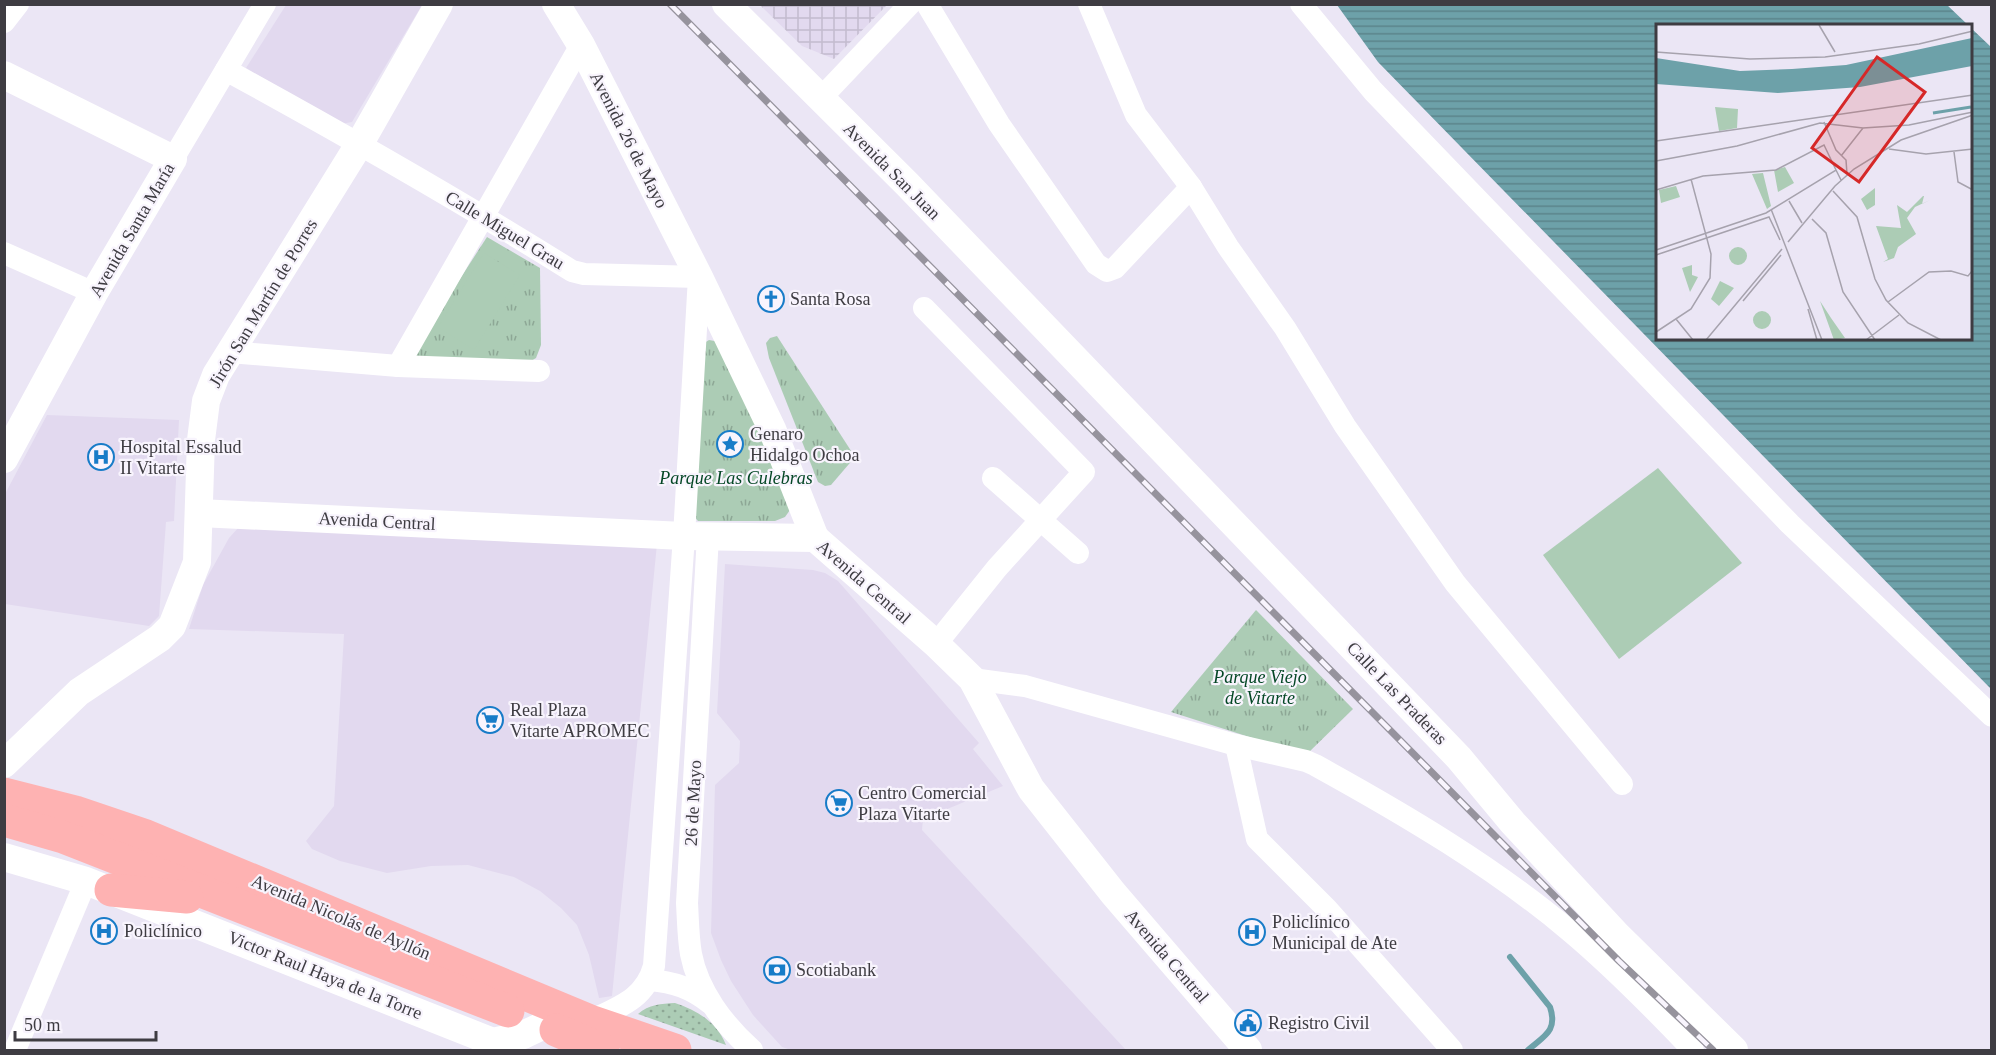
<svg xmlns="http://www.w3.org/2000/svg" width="1996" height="1055" font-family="'Times New Roman',serif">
  <defs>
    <pattern id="industrial-grid" width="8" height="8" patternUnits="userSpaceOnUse" patternTransform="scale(1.5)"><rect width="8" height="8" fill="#e2d9ef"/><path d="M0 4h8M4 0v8" fill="none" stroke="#c3bbce"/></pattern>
    <pattern id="grass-dots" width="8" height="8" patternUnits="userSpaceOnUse" patternTransform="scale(1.5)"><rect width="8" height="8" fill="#acccb5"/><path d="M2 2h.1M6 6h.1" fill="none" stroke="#8da795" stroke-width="1.8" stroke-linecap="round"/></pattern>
    <pattern id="park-tufts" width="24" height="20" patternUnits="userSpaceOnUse" patternTransform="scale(1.5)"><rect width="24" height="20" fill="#acccb5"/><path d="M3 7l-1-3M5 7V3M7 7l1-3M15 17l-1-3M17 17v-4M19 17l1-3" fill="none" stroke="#8da795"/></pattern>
    <pattern id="water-rules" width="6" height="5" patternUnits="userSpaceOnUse" patternTransform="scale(1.5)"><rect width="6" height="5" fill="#6da1a9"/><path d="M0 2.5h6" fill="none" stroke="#5b848b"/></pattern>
  </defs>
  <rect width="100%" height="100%" fill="#ebe6f5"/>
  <g fill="#e2d9ef">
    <path d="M286,5H422L352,122L341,124L246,68Z"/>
    <path d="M47,415L179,420L174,521L166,522L159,616L149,626L5,604V494Z"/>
    <path d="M239,527L657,544L612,996L599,998L589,955L577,925L561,908L540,891L514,877L468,865L431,866L387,873L340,861L312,849L306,841L334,806L344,634L189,629L203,585L229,538Z"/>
    <path d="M725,564L813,570L825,573L838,581L979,743L973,749L1003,786L923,819L922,830L1126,1050H791L782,1047L753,1015L731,981L721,960L711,933L715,785L739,763L740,741L717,713Z"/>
  </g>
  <path fill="url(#industrial-grid)" d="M760,5H887L834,59L802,46Z"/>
  <path fill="url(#grass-dots)" d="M675,1003C698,1011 717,1022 726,1045L638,1014C649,1004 661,1004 675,1003Z"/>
  <g fill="url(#park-tufts)">
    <path d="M487,237L540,268L541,345L536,358L531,361L410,356Z"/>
    <path d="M777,336L855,457L831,485L825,486L818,482L769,358L766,343L770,338Z"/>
    <path d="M709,340L720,342L728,348L790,510L785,517L775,521H698L690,512L701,345Z"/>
    <path d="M1256,610L1353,709L1306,755L1171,712Z"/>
  </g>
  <g fill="#acccb5">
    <path d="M484,253L520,275L474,350L438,327Z"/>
    <path d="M1658,468L1742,563L1619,659L1543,555Z"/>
  </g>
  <path fill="url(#water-rules)" d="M1946,4L1968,25L1657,26V339H1970L1971,28L1991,47V689L1378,62L1337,5Z"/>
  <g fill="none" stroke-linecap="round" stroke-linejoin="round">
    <path stroke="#6da1a9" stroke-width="6" d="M1510,957L1550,1007C1558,1031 1544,1036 1528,1050"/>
    <g stroke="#fff" stroke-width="22">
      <path d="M927,4L999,124L1096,264L1107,271L1115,268L1191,187"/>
      <path d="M1089,4L1136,115L1191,187L1228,247L1285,328L1345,426L1455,583L1622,784"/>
      <path d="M1301,4L1373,91L1790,524L1992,716"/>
      <path d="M4,22L18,4"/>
      <path d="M226,70C343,134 459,200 572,271L584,274L699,277L684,536L654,966C645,999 619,1007 590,1021"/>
      <path d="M821,98L910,4"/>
      <path d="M173,159L265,4"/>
      <path d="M4,253L94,293"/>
      <path d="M924,308L1084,472L997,568L936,644"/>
      <path d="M230,352L398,366L539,371"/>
      <path d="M398,366L581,45"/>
      <path d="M993,478L1078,553"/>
      <path d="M708,536L687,903C688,919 688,937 691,954C698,991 724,1025 752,1050"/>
      <path d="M972,679L1025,686L1236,745L1306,761L1315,765C1404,814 1494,867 1571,932C1615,969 1654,1009 1693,1050"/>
      <path d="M1236,745L1257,839L1327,909L1452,1050"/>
      <path d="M650,980C674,982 691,988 710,1003"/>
      <path d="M15,1050L86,881"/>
    </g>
    <g stroke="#fff" stroke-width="28">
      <path d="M556,4L581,45L699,277L772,429L815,538"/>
      <path d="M726,4L907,184L1459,758L1513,823L1617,935L1734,1050"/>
      <path d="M4,75L173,159L94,293L4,459"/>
      <path d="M199,513L684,536L815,538L936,644L972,679L1031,789L1113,893L1248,1050"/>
      <path d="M4,764L79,692L160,638L172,626L197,562L201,440L206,401L216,375L360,143L439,4"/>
      <path d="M4,857L86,881L493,1042L523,1035L544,1025"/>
    </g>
    <g stroke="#feb2b2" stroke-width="33">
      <path d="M4,794L75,812L146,836L590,1021L675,1050"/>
      <path d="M4,820L63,837L508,1011"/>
      <path d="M111,890L187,897"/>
      <path d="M556,1030L603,1050"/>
    </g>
    <defs>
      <path id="rail" d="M670,4L1619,961L1713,1050"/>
    </defs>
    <use href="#rail" stroke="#96939d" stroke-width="7"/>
    <use href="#rail" stroke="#f8f4fd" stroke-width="4.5" stroke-dasharray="14" stroke-linecap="butt"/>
  </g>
  <defs>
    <symbol id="church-ring" viewBox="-11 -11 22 22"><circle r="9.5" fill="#f8f4fd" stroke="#187cc8" stroke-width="1.5"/><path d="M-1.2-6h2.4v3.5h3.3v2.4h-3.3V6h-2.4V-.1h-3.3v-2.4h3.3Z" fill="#187cc8"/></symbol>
    <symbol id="sight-ring" viewBox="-11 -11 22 22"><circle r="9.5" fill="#f8f4fd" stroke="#187cc8" stroke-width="1.5"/><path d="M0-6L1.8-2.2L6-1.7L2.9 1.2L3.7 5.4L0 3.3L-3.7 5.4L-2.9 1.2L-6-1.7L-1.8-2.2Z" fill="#187cc8"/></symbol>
    <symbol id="hospital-ring" viewBox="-11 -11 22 22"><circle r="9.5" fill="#f8f4fd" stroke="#187cc8" stroke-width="1.5"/><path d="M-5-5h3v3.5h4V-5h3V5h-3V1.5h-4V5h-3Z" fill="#187cc8"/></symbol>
    <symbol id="supermarket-ring" viewBox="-11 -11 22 22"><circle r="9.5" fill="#f8f4fd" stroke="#187cc8" stroke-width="1.5"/><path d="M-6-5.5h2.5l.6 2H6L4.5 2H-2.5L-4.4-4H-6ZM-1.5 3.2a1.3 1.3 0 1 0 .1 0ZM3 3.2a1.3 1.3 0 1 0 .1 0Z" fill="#187cc8"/></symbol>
    <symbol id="bank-ring" viewBox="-11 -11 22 22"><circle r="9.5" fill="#f8f4fd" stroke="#187cc8" stroke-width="1.5"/><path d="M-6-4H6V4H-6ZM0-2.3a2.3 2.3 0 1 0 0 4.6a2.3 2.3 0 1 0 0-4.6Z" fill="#187cc8"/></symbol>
    <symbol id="civic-ring" viewBox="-11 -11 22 22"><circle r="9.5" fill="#f8f4fd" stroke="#187cc8" stroke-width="1.5"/><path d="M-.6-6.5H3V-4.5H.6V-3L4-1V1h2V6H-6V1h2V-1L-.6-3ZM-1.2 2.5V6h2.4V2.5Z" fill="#187cc8"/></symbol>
  </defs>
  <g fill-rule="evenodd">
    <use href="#church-ring" x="756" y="284" width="30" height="30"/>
    <use href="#sight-ring" x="715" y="429" width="30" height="30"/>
    <use href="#hospital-ring" x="86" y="442" width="30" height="30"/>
    <use href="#supermarket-ring" x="475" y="705" width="30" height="30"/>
    <use href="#supermarket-ring" x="824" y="788" width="30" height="30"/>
    <use href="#hospital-ring" x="89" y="916" width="30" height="30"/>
    <use href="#hospital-ring" x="1237" y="917" width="30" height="30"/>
    <use href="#bank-ring" x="762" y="955" width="30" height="30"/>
    <use href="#civic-ring" x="1233" y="1008" width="30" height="30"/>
  </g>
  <g text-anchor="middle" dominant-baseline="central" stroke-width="4.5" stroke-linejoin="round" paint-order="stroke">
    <g font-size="18" fill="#3e3c42" stroke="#f8f4fd">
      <text transform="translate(629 140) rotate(63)">Avenida 26 de Mayo</text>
      <text transform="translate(892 171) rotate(45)">Avenida San Juan</text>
      <text transform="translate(132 230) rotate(-60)">Avenida Santa María</text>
      <text transform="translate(505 230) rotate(31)">Calle Miguel Grau</text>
      <text transform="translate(263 303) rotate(-59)">Jirón San Martín de Porres</text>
      <text transform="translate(377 521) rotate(3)">Avenida Central</text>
      <text transform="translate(864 582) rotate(41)">Avenida Central</text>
      <text transform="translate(1397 693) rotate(46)">Calle Las Praderas</text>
      <text transform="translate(693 803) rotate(-87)">26 de Mayo</text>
      <text transform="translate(341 917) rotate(23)">Avenida Nicolás de Ayllón</text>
      <text transform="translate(1167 956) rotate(49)">Avenida Central</text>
      <text transform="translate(325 975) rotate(22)">Victor Raul Haya de la Torre</text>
    </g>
    <g font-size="18" fill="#3e3c42" stroke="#f8f4fd" text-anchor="start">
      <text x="790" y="299">Santa Rosa</text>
      <text x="750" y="434">Genaro<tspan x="750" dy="21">Hidalgo Ochoa</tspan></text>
      <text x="120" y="447">Hospital Essalud<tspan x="120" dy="21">II Vitarte</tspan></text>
      <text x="510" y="710">Real Plaza<tspan x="510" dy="21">Vitarte APROMEC</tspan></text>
      <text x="858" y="793">Centro Comercial<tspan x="858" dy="21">Plaza Vitarte</tspan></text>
      <text x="1272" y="922">Policlínico<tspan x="1272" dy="21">Municipal de Ate</tspan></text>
      <text x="124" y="931">Policlínico</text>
      <text x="796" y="970">Scotiabank</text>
      <text x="1268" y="1023">Registro Civil</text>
    </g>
    <g font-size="18" font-style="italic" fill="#044725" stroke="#f8f4fd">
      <text x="736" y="478">Parque Las Culebras</text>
      <text x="1260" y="677">Parque Viejo<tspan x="1260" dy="21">de Vitarte</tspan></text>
    </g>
  </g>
  <g transform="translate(1656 24)">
    <rect width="316" height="316" fill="#ebe6f5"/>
    <path d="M267,172H268L266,180L274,176L259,183L251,194L260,210L242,223L238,234L227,238L232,235L220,202L245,204L241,181L251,188Z" fill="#acccb5"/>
    <path d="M59,83L82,85L81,104L63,107ZM129,143L138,159L122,168L118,146ZM107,149L115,182L111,185L96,150ZM20,162L24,173L5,179L3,166ZM219,164V181L211,186L205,175ZM73 232a9 9 0 1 1 18 0a9 9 0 1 1-18 0ZM36,241V251L42,253L34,268L26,244ZM64,257L78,264L63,282L55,275ZM164,277L175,294L189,314L178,316ZM97 296a9 9 0 1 1 18 0a9 9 0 1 1-18 0Z" fill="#acccb5"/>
    <path d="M316,14V42L204,63L122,69L0,60V34L84,47L136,45L190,41Z" fill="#6da1a9"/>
    <path fill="none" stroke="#6da1a9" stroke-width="3" d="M277,89L315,83"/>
    <path fill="none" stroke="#a6a2ad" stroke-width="1.5" d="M163,1L179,28M0,28L94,35L169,33L263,20L317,7M168,98L180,126L190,136L191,150M0,117L317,71M233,125L270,130L317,125M298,128L302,158L317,166M185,132L207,104L253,101L317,88M0,137L81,122L164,99L207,104M0,166L47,152L120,146L168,121L180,146M177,167L201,193L219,255L230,276L252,299L285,316M133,177L146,199M115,185L166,316M156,195L170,209L187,268L219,316M132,218L179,162L198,145L245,116L317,91M0,226L110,189L180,146L185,156M0,231L113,193L124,216M87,277L125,231M232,278L273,248L295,247L312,252L317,246M152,285L161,316M20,295L37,316M0,308L35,285L54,254L55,230L35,155M50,316L126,225M210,316L243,291"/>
    <path fill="#d62828" fill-opacity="0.15" stroke="#d62828" stroke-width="3" d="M221,33L269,68L203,158L156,124Z"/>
    <rect width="316" height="316" fill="none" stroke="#3e3c42" stroke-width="3"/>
  </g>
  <rect width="1996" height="1055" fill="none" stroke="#3e3c42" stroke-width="12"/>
  <path d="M15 1031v9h141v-9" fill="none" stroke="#3e3c42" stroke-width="3"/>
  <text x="24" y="1031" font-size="18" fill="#3e3c42" stroke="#f8f4fd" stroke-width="4.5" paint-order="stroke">50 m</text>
</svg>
